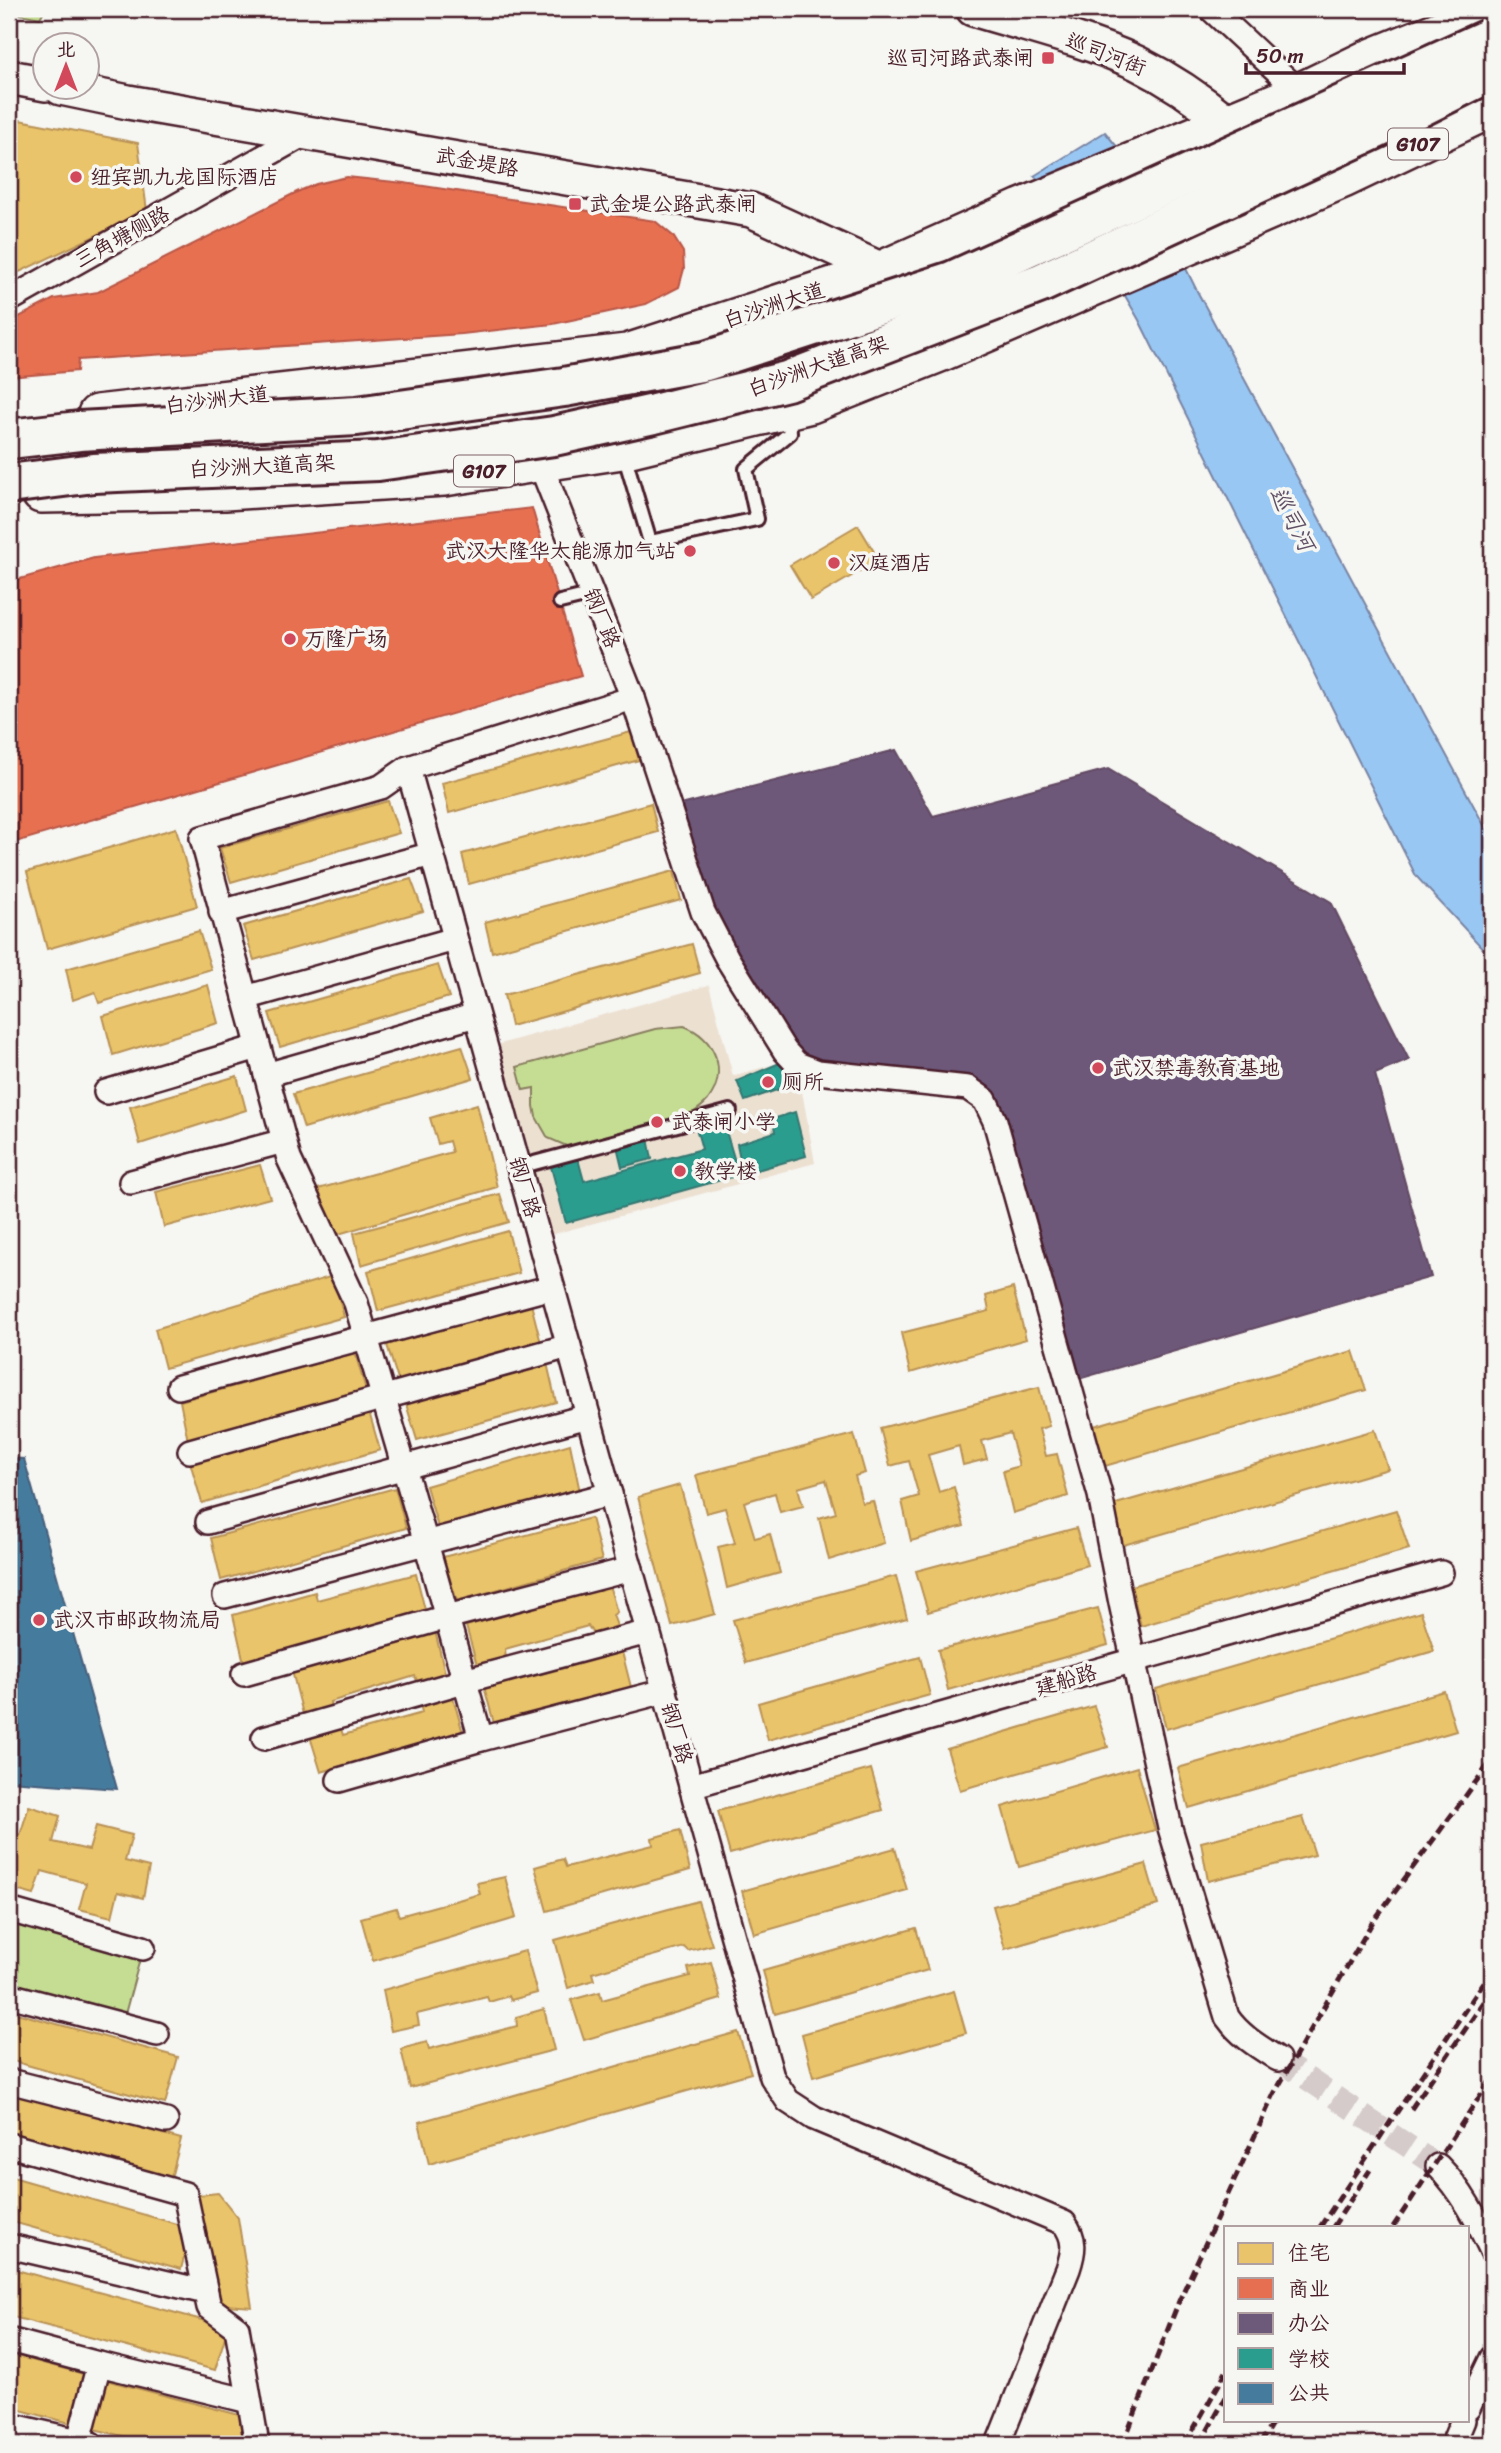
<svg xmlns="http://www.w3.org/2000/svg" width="1501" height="2453" font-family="Sriracha,'LXGW WenKai TC',sans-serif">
  <rect width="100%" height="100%" fill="#f6f6f2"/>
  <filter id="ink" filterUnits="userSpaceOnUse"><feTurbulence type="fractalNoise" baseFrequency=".0143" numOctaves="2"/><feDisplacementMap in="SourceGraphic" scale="14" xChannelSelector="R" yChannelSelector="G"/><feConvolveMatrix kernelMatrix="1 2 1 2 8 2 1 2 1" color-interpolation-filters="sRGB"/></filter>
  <g filter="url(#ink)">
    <path fill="#ece0d1" d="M709,985L733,1076L782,1062L797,1064L815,1163L539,1238L486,1048Z"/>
    <g fill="#c5dd93" stroke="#887e5f" stroke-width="2">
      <path d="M9,9H45L40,18L9,12Z"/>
      <path d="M684,1026C715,1037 729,1072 708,1100C703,1106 696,1111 690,1115L571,1148L548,1138L536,1117L534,1106V1088L523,1090L517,1067L655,1029Z"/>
      <path d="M9,1910L143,1948L122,2025L9,1995Z"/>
    </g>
    <path fill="#98c7f3" stroke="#7984a3" stroke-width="2" d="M1105,132L1140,175L1197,291L1492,840V963L1487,953L1416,876L1139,320L1074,207L1034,176Z"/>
    <g fill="#e9c46a" stroke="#b99257" stroke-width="2">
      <path d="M9,118L138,143L147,211L9,277Z"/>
      <path d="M858,525L879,560L811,600L790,565Z"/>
      <path d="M631,732L639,760L449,813L442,783Z"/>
      <path d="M388,801L399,833L231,882L220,848Z"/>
      <path d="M651,803L658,832L469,884L462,854Z"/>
      <path d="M176,828L197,906L47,949L27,872Z"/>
      <path d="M674,871L681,900L492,952L485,922Z"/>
      <path d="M411,879L423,911L254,960L243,926Z"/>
      <path d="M199,931L211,969L99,1003L95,992L73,1000L66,969Z"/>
      <path d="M692,944L700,973L511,1026L504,995Z"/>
      <path d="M438,965L449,997L280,1047L269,1013Z"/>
      <path d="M208,985L218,1023L113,1055L103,1016Z"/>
      <path d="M462,1046L473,1078L304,1128L293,1094Z"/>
      <path d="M237,1076L246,1110L140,1144L130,1107Z"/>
      <path d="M477,1104L497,1187L335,1235L318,1189L452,1152L449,1141L438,1144L430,1118Z"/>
      <path d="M260,1165L270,1198L164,1227L156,1192Z"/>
      <path d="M500,1194L509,1222L361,1265L354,1233Z"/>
      <path d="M508,1231L519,1273L378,1311L368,1271Z"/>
      <path d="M333,1276L344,1317L165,1368L155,1329Z"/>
      <path d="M1013,1288L1026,1339L910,1373L901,1333L989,1311L986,1296Z"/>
      <path d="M531,1304L541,1343L399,1383L387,1345Z"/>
      <path d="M1353,1351L1366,1390L1098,1468L1087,1428Z"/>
      <path d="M355,1353L366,1390L188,1441L180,1401Z"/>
      <path d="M547,1363L556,1402L417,1440L406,1404Z"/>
      <path d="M1039,1387L1049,1426L1039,1429L1046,1456L1057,1454L1068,1496L1013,1513L1003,1471L1019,1466L1010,1433L982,1441L987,1459L963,1465L959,1446L928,1455L939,1492L954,1487L964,1526L911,1541L902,1501L919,1496L909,1461L890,1466L880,1428Z"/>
      <path d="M369,1412L380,1450L202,1503L190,1462Z"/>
      <path d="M1375,1430L1388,1469L1120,1546L1109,1506Z"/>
      <path d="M854,1434L865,1473L855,1476L862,1503L873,1501L884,1543L829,1560L819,1518L836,1513L826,1480L798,1488L803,1506L780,1512L775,1493L744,1502L755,1538L770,1534L780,1573L727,1588L718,1547L735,1543L725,1508L706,1513L696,1475Z"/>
      <path d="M570,1444L580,1492L440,1534L426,1486Z"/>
      <path d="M680,1485L715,1614L672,1626L638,1497Z"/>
      <path d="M395,1488L406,1528L221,1580L211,1538Z"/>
      <path d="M1396,1510L1409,1549L1141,1626L1131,1586Z"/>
      <path d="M591,1518L602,1560L457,1601L443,1557Z"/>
      <path d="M1076,1528L1087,1565L928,1612L916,1571Z"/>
      <path d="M416,1574L426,1614L244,1663L233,1615L315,1592L317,1600Z"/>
      <path d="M896,1576L907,1618L746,1663L733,1620Z"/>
      <path d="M609,1585L617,1612L613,1615L617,1626L594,1635L588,1626L505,1649L506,1660L477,1665L466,1626Z"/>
      <path d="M1098,1608L1108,1645L948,1690L938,1650Z"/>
      <path d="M1421,1612L1434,1651L1166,1729L1156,1689Z"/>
      <path d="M435,1631L446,1677L419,1685L415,1676L330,1702L331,1710L304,1718L292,1671Z"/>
      <path d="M621,1648L632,1691L495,1727L483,1683Z"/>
      <path d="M920,1657L930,1695L768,1740L758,1703Z"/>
      <path d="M1444,1691L1456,1731L1189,1808L1178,1768Z"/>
      <path d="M452,1694L463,1733L321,1772L309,1733L339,1723L343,1735L422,1713L420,1702Z"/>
      <path d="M1094,1706L1108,1747L960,1790L947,1749Z"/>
      <path d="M1137,1767L1155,1830L1019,1867L1002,1807Z"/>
      <path d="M871,1769L883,1810L730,1854L718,1811Z"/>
      <path d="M29,1806L60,1816L53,1842L89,1850L96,1826L132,1835L125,1861L149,1867L143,1898L118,1892L112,1917L79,1909L86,1883L42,1871L34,1895L9,1888V1833L20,1835Z"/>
      <path d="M1303,1817L1315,1855L1208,1881L1201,1842Z"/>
      <path d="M680,1830L690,1870L547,1911L535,1867L563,1859L566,1867L653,1845L652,1838Z"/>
      <path d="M895,1848L907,1890L754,1934L742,1891Z"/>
      <path d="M1146,1864L1158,1905L1005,1949L993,1906Z"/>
      <path d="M505,1877L516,1918L373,1961L361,1918L396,1908L399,1916L480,1894L477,1883Z"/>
      <path d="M698,1901L712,1945L688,1951L684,1947L592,1973L594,1980L568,1988L555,1940Z"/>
      <path d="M916,1928L928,1970L775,2014L763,1971Z"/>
      <path d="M525,1951L537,1993L511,2000L509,1996L489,2002L487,1997L417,2014L419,2025L391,2031L383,1990Z"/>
      <path d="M711,1962L721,1999L584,2040L571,2000L600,1992L602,2000L690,1976L688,1968Z"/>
      <path d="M954,1991L966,2033L813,2077L802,2034Z"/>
      <path d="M544,2009L554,2050L410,2088L401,2049L427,2042L429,2049L517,2026L516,2017Z"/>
      <path d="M9,2011L178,2057L165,2104L9,2060Z"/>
      <path d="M738,2032L751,2073L429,2164L419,2122Z"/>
      <path d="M9,2092L181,2139L169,2186L9,2141Z"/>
      <path d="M9,2176L184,2226L190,2235L181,2269L9,2221Z"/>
      <path d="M218,2193L238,2218L252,2307L213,2304L190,2196Z"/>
      <path d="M9,2268L228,2327L215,2370L9,2316Z"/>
      <path d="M9,2354L84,2374L70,2423L9,2407Z"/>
      <path d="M102,2379L247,2417L240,2444H155L90,2428Z"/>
    </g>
    <g fill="#e76f51" stroke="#b85746" stroke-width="2">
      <path d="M347,177L404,183L655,221L673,236L683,252L684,269L679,287L646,304L553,324L462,334L78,360L77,371L9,377V322L54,299L98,292L297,192L316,184Z"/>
      <path d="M532,508L581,676L9,844L11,775L9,582L94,558Z"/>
    </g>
    <path fill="#6d597a" stroke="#624862" stroke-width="2" d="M896,750L933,816L1108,769L1331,902L1409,1060L1375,1074L1431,1277L1068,1382L985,1100L797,1064L703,912L669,808Z"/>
    <g fill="#2a9d8f" stroke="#347771" stroke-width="2">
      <path d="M782,1062L800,1082L745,1101L737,1081Z"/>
      <path d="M795,1112L806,1156L743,1174L737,1144L775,1132L773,1119Z"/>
      <path d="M723,1121L739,1175L566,1223L551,1167L578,1159L584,1181L702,1149L696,1128Z"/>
      <path d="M648,1138L652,1159L622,1167L617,1146Z"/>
    </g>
    <path fill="#457b9d" stroke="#465f7b" stroke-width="2" d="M9,1458L24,1459L117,1789L9,1781Z"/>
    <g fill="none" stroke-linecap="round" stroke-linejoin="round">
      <path stroke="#d4cbca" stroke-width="23" stroke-dasharray="23 11" stroke-linecap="butt" d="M1278,2059L1438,2166"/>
      <defs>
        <g id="lane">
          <path d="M624,454L650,542L757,519L746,469L790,433L789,413"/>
          <path d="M560,602L593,594"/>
          <path d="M519,1167L730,1111"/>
        </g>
        <g id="street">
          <path d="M1211,9L1300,92"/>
          <path d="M9,300L308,132"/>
          <path d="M540,463L633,698L408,768L772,2077L788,2101L814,2118L1064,2223C1076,2239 1074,2251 1068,2269L998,2444"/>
          <path d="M633,698L703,912L727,958L785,1051L797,1064L818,1072L968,1088L985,1100L995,1121L1100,1495L1121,1603L1170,1828L1227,2017C1240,2036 1259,2047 1278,2059"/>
          <path d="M408,768L381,787L202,838L289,1159L356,1303L426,1543L481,1739"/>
          <path d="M221,912L432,854"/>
          <path d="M245,998L455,939"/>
          <path d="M266,1075L476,1015"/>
          <path d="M106,1092L258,1047"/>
          <path d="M131,1182L284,1141"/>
          <path d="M179,1387L552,1287"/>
          <path d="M190,1451L569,1346"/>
          <path d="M208,1522L588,1416"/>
          <path d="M225,1596L610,1494"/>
          <path d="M244,1674L447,1617L631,1569"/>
          <path d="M264,1738L464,1681L648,1632"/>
          <path d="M339,1780L481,1739L665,1691"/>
          <path d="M691,1786L1441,1573"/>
          <path d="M9,1910L143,1948"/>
          <path d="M9,1995L157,2034"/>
          <path d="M9,2081L166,2121"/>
          <path d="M9,2145L185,2194L209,2307L237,2328L257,2444"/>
          <path d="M1438,2166C1462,2190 1477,2220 1492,2251"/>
          <path d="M9,2246L206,2292"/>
          <path d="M9,2340L99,2364"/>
          <path d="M1468,2408L1492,2358"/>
          <path d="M9,2425L91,2444"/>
          <path d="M78,2444L99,2364L249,2401"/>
          <path d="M1453,2444L1463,2420"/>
        </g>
        <g id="secondary">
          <path d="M973,9C1026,25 1087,40 1137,63C1169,79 1199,99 1227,122"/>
          <path d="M9,77L46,84"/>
          <path d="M61,88L128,102L751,210L882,270L893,285"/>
        </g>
        <g id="primary">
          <path d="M97,414L627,353L882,270L1021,208L1300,92L1366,60L1492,9"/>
          <path d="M41,494L225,491L444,477L622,450L811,404L942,352L1343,179L1492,108"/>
        </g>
      </defs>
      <use href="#lane" stroke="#4a1f2b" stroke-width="18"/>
      <use href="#street" stroke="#4a1f2b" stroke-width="28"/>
      <use href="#secondary" stroke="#4a1f2b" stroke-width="38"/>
      <use href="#primary" stroke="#4a1f2b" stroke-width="42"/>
      <use href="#lane" stroke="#f6f6f2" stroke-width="12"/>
      <use href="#street" stroke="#f6f6f2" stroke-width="23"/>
      <use href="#secondary" stroke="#f6f6f2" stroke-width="33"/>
      <use href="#primary" stroke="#f6f6f2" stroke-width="37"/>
      <g stroke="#4a1f2b" stroke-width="5" stroke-dasharray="10 5" stroke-linecap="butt">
        <path d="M1411,2109L1492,1990"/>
        <path d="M1320,2227L1492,1970"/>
        <path d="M1333,2227L1370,2170"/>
        <path d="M1393,2227L1492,2078"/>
        <path d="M1123,2444L1179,2301L1274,2094L1372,1923L1492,1760"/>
        <path d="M1185,2444L1226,2372"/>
        <path d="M1200,2444L1226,2397"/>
        <path d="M1260,2444L1274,2420"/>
      </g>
      <defs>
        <g id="highway-bridge">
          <path d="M9,439L79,431L357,416L564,387L706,361L952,281L1492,37"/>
          <path d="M9,484L94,473L378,461L554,436L654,414L787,381L1041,283L1376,129L1492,71"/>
        </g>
      </defs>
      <use href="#highway-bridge" stroke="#4a1f2b" stroke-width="44" stroke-linecap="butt"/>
      <use href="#highway-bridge" stroke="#f6f6f2" stroke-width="38"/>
    </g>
  </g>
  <g fill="#d1495b" stroke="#f6f6f2" stroke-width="2.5">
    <rect x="1041" y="51" width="14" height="14" rx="3.5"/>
    <circle cx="76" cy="177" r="7"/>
    <rect x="568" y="197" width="14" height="14" rx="3.5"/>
    <circle cx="690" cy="551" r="7"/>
    <circle cx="834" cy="563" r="7"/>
    <circle cx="290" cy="639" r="7"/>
    <circle cx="1098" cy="1068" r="7"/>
    <circle cx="768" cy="1082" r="7"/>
    <circle cx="657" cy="1122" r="7"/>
    <circle cx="680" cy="1171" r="7"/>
    <circle cx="39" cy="1620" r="7"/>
  </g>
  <g text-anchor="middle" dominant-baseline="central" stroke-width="7" stroke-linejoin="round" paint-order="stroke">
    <g fill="#f6f6f2" stroke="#7e6067" stroke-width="2">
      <rect x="1388" y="128.5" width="60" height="31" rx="5"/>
      <rect x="454" y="455.5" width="60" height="31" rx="5"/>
    </g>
    <g font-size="19" font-weight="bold" fill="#4a1f2b">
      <text x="1418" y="144">G107</text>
      <text x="484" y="471">G107</text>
    </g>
    <g font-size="21" fill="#4a1f2b" stroke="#f6f6f2">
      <text transform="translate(1106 54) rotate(21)">巡司河街</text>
      <text transform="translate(477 162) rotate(10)">武金堤路</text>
      <text transform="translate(122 237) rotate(-29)">三角塘侧路</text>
      <text transform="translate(774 305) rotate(-18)">白沙洲大道</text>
      <text transform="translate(818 366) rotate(-19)">白沙洲大道高架</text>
      <text transform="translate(217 400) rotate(-7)">白沙洲大道</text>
      <text transform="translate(262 466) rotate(-3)">白沙洲大道高架</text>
      <text transform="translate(602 618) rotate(68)">钢厂路</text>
      <text transform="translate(525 1187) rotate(74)">钢厂路</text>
      <text transform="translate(1066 1680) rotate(-16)">建船路</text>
      <text transform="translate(677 1733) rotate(74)">钢厂路</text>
    </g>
    <g font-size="21" fill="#4a1f2b" stroke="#f6f6f2" text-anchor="start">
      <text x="1034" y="58" text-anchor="end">巡司河路武泰闸</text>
      <text x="90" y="177">纽宾凯九龙国际酒店</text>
      <text x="589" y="204">武金堤公路武泰闸</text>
      <text x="676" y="551" text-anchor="end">武汉大隆华太能源加气站</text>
      <text x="848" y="563">汉庭酒店</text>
      <text x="304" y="639">万隆广场</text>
      <text x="1112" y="1068">武汉禁毒教育基地</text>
      <text x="782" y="1082">厕所</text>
      <text x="671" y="1122">武泰闸小学</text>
      <text x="694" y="1171">教学楼</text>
      <text x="53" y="1620">武汉市邮政物流局</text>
    </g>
    <g font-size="23" font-style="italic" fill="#615167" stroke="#f6f6f2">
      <text transform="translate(1292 519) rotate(62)">巡司河</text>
    </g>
  </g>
  <rect width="1501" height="2453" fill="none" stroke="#f6f6f2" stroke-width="35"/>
  <rect x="18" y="18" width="1466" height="2418" fill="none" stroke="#4a1f2b" stroke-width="2.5" filter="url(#ink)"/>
  <rect x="1224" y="2226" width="245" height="196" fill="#f6f6f2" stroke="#b1a0a2" stroke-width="2"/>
  <rect x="1238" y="2243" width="35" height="21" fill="#e9c46a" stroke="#b1a0a2" stroke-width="2"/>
  <text x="1288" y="2260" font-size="21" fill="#4a1f2b">住宅</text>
  <rect x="1238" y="2278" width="35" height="21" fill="#e76f51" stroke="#b1a0a2" stroke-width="2"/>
  <text x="1288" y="2296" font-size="21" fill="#4a1f2b">商业</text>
  <rect x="1238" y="2313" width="35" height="21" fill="#6d597a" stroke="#b1a0a2" stroke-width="2"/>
  <text x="1288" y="2330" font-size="21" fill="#4a1f2b">办公</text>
  <rect x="1238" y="2348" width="35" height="21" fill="#2a9d8f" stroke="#b1a0a2" stroke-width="2"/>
  <text x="1288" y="2366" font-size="21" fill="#4a1f2b">学校</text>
  <rect x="1238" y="2383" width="35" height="21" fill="#457b9d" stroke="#b1a0a2" stroke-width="2"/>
  <text x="1288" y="2400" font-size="21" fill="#4a1f2b">公共</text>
  <g transform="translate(66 66)"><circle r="33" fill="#f6f6f2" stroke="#b1a0a2" stroke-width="2"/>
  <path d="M0-5L12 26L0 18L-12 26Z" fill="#d1495b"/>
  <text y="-10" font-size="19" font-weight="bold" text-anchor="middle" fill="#4a1f2b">北</text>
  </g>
  <path d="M1246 63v10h158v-10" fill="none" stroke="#4a1f2b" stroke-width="3.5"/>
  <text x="1256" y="63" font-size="21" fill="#4a1f2b" stroke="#f6f6f2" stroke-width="5" paint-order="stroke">50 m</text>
</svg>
